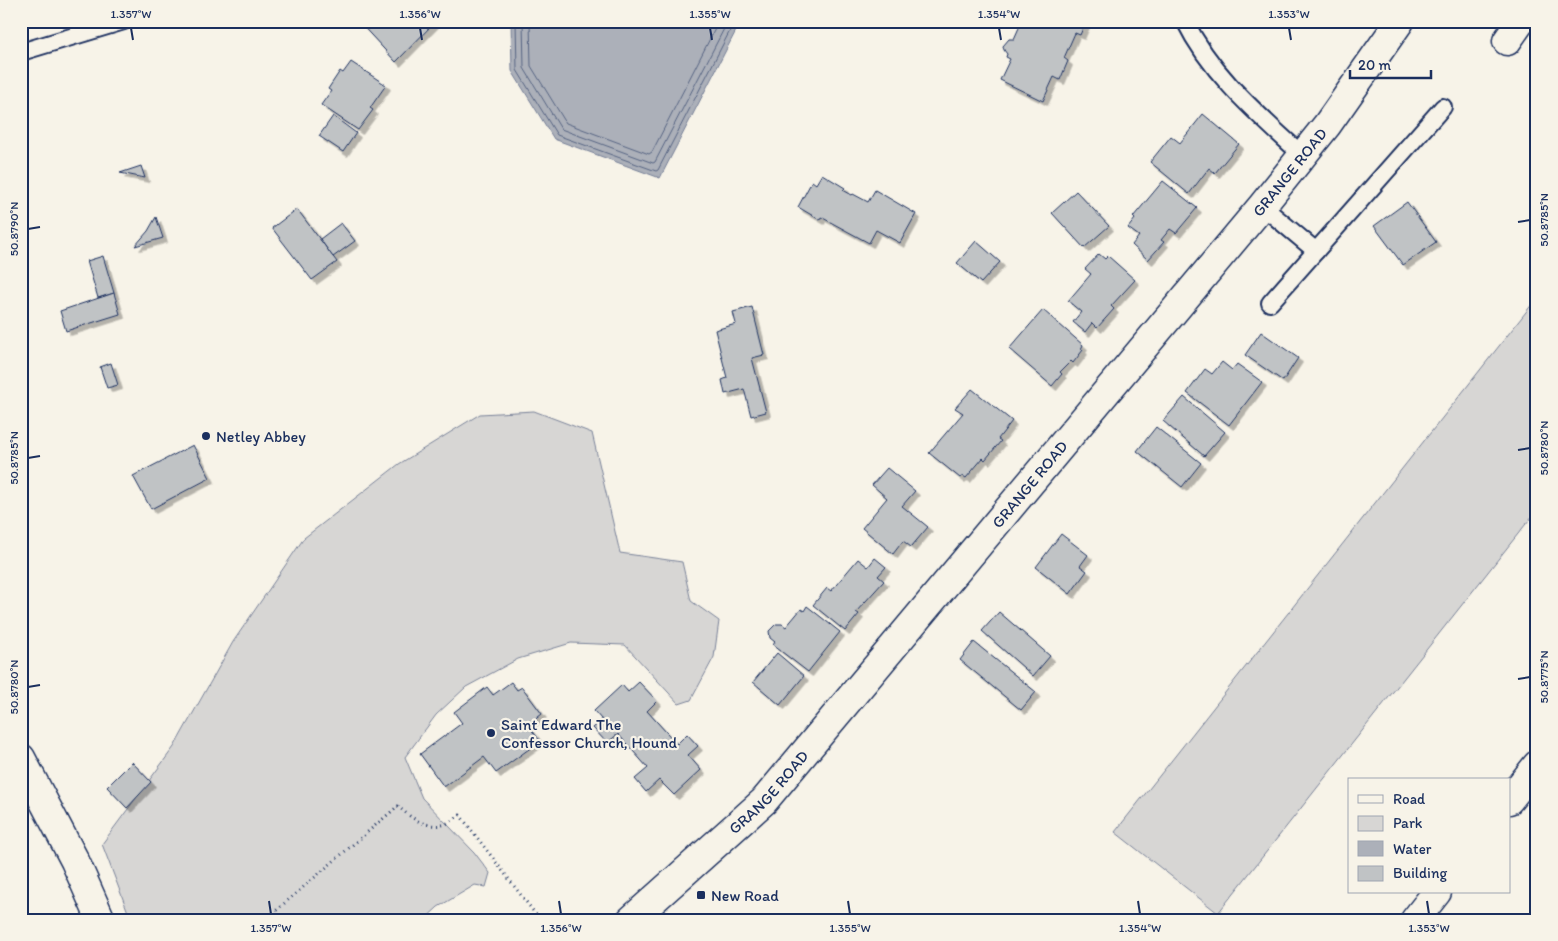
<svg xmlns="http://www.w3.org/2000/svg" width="1558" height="941" font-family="Itim,sans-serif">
  <defs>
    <filter id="shadow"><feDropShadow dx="4.5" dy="4.5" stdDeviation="0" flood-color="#0004"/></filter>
  </defs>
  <rect width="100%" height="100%" fill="#f7f3e8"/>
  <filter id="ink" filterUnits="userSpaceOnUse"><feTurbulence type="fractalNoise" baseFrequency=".02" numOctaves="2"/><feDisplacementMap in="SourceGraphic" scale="10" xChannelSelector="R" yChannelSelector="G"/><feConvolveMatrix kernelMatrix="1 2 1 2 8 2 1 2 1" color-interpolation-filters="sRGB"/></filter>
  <g filter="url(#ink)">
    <g fill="#d7d6d4" stroke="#798299">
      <path d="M1537,298V510L1218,913L1115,832Z"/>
      <path d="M534,411L592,433L620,553L682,562L691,601L719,621L714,657L691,700L679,704L625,645L571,643L518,659L466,687L436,715L405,757L422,798L474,852L490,873L486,887L475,885L438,907L424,920H131L102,844L174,747L233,642L304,538L399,464L480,414Z"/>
    </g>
    <path fill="#acb0b9" stroke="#727c95" d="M511,21H741L660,178L554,139L512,71Z"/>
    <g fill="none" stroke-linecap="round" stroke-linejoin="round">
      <g stroke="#556382" stroke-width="1">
        <path d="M516,21L517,70L557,135L656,171L658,170L735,21"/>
        <path d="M523,21L524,68L561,129L653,163L655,162L728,21"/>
        <path d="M530,21L531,66L566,123L649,154L652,152L719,21"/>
      </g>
    </g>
    <g fill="#c0c3c5" stroke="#1b2f5e" filter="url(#shadow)">
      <path d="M358,21H436L396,62Z"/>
      <path d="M1022,21H1086L1080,35L1075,33L1064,58L1068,61L1060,80L1054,77L1043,101L1000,80L1010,59L1006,57L1007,54L1004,50L1003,46L1009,39H1014Z"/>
      <path d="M351,62L386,85L370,108L373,110L358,130L321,105L331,91L328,89L340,71L343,73Z"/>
      <path d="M1203,114L1239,144L1215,173L1209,168L1189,194L1150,162L1171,136L1180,143Z"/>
      <path d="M333,116L356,133L343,152L319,136Z"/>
      <path d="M141,166L145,178L120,173Z"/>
      <path d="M822,174L845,188L843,190L852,195L853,194L868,202L875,190L916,214L900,243L876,230L869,243L821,217L820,220L798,207L812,181L816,184Z"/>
      <path d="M1163,181L1197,208L1176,233L1170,229L1161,240L1164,242L1148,260L1132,245L1139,236L1128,228L1135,219L1133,217Z"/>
      <path d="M1076,191L1109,226L1084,248L1052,213Z"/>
      <path d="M1407,202L1436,242L1403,265L1374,226Z"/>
      <path d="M297,209L337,262L312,280L272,228Z"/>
      <path d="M156,217L163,238L135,246L148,231Z"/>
      <path d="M341,223L355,241L333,257L320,239Z"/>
      <path d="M976,241L1000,262L981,283L957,263Z"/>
      <path d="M1099,254L1105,259L1108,256L1135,280L1111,306L1114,309L1097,328L1092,323L1085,332L1073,322L1081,312L1068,301L1091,274L1085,269Z"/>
      <path d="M103,256L114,293L98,298L87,261Z"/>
      <path d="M114,293L120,314L66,331L60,311Z"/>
      <path d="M752,307L764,355L752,358L766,412L751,416L744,389L725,394L722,380L727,378L715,330L736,324L733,312Z"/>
      <path d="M1043,310L1083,345L1081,349L1083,350L1073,363L1071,361L1060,372L1062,374L1052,386L1009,349Z"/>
      <path d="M1261,332L1298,358L1283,381L1245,355Z"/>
      <path d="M1222,362L1232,370L1237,364L1262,382L1229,425L1187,393L1205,369L1212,374Z"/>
      <path d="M111,363L118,385L107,388L100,367Z"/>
      <path d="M972,389L1012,421L998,439L1001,441L985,460L983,458L966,478L963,476L960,478L929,453L963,413L955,408Z"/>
      <path d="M1184,397L1225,432L1204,456L1163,421Z"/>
      <path d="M1156,427L1201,463L1182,487L1137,451Z"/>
      <path d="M193,445L210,478L151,509L133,476Z"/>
      <path d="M887,468L915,491L902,506L928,527L911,547L903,541L893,554L862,528L887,498L872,485Z"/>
      <path d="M1061,534L1088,555L1080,566L1087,571L1070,594L1036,567Z"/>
      <path d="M875,558L886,567L878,576L884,581L856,612L859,614L845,631L813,605L827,588L831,591L858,559L868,567Z"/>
      <path d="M807,606L840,632L808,672L773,645L775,642L770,638L769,631L776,624H782L786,627L801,609L804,611Z"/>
      <path d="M999,612L1050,656L1033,676L982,631Z"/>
      <path d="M974,642L1036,692L1021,710L960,660Z"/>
      <path d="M777,653L804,676L780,705L753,682Z"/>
      <path d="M511,682L517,690L522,687L542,714L528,725L540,741L496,773L484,757L444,787L420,754L462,723L454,712L487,687L493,695Z"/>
      <path d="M639,682L657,701L647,711L677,744L687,734L698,746L688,755L701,770L674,795L659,780L646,792L635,779L648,768L618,734L607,743L593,728L602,720L594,711L622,685L628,692Z"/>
      <path d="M132,762L151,782L127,808L107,787Z"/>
    </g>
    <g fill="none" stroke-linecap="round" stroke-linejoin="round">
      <defs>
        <g id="lane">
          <path d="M1185,21C1212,76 1259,115 1302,155"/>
          <path d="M21,52L124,21"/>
          <path d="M1262,206L1316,251"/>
          <path d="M1270,303L1443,107"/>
        </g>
        <g id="street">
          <path d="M1507,41L1521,21"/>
          <path d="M1509,800L1537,765"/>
          <path d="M1415,920L1437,892"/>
        </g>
        <g id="secondary">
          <path d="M21,758L75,861L101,920"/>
          <path id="s1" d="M631,920L764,801L1262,206L1327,125L1400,21"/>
        </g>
      </defs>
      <use href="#lane" stroke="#1b2f5e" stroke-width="20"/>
      <use href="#street" stroke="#1b2f5e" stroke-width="31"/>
      <use href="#secondary" stroke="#1b2f5e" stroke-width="31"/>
      <path stroke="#1b2f5e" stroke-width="3" stroke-dasharray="1 4" stroke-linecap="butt" d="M265,920L398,806C409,817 425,828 442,825C448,824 455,818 460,815L540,920"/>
      <use href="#lane" stroke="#f7f3e8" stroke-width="16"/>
      <use href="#street" stroke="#f7f3e8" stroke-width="28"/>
      <use href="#secondary" stroke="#f7f3e8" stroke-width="28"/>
    </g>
  </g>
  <path fill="none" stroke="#1b2f5e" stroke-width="2" d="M131,28L133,40M420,28L422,40M710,28L712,40M999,28L1001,40M1289,28L1291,40M1518,222L1530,220M28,229L40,227M1518,450L1530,448M28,458L40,456M1518,679L1530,677M28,687L40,685M269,901L271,914M559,901L561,914M848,901L850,914M1138,901L1140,914M1427,901L1429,914"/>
  <g fill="#1b2f5e" stroke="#f7f3e8" stroke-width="2">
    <circle cx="206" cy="436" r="5"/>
    <circle cx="491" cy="733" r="5"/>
    <rect x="696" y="890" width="10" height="10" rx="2.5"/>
  </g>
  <g text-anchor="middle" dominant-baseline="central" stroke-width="4.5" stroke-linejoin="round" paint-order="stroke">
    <g font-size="16" fill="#1b2f5e" stroke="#f7f3e8">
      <text stroke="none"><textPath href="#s1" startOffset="998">GRANGE ROAD</textPath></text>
      <text stroke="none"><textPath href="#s1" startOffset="592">GRANGE ROAD</textPath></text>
      <text stroke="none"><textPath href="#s1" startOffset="188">GRANGE ROAD</textPath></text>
    </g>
    <g font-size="16" fill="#1b2f5e" stroke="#f7f3e8" text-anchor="start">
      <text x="216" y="436">Netley Abbey</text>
      <text x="501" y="724">Saint Edward The<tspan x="501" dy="18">Confessor Church, Hound</tspan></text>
      <text x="711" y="895">New Road</text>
    </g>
  </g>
  <rect width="1558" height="941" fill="none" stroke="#f7f3e8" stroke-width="55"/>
  <rect x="1348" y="778" width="162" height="115" fill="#f7f3e8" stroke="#9fa5b1"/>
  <rect x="1358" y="795" width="25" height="8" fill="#f7f3e8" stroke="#9fa5b1"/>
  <text x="1393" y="804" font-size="15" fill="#1b2f5e">Road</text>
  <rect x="1358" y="816" width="25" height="15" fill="#d7d6d4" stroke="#9fa5b1"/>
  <text x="1393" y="828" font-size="15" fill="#1b2f5e">Park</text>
  <rect x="1358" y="841" width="25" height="15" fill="#acb0b9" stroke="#9fa5b1"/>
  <text x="1393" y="854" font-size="15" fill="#1b2f5e">Water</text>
  <rect x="1358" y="866" width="25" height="15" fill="#c0c3c5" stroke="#9fa5b1"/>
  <text x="1393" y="878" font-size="15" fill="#1b2f5e">Building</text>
  <path d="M1350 70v8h81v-8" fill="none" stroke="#1b2f5e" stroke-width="2.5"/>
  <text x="1358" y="70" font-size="15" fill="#1b2f5e" stroke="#f7f3e8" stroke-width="4" paint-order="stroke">20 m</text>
  <rect x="28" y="28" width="1502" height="886" fill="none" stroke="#1b2f5e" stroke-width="2"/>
  <g font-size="12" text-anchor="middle" fill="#1b2f5e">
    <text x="131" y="18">1.357°W</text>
    <text x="420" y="18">1.356°W</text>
    <text x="710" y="18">1.355°W</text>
    <text x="999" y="18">1.354°W</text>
    <text x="1289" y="18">1.353°W</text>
    <text transform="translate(1544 220) rotate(-90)" y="4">50.8785°N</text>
    <text transform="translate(14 229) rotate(-90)" y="4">50.8790°N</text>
    <text transform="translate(1544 448) rotate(-90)" y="4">50.8780°N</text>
    <text transform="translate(14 458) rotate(-90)" y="4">50.8785°N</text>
    <text transform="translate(1544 677) rotate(-90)" y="4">50.8775°N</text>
    <text transform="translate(14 687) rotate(-90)" y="4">50.8780°N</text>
    <text x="271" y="932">1.357°W</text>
    <text x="561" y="932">1.356°W</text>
    <text x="850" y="932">1.355°W</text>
    <text x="1140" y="932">1.354°W</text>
    <text x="1429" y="932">1.353°W</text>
  </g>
</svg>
